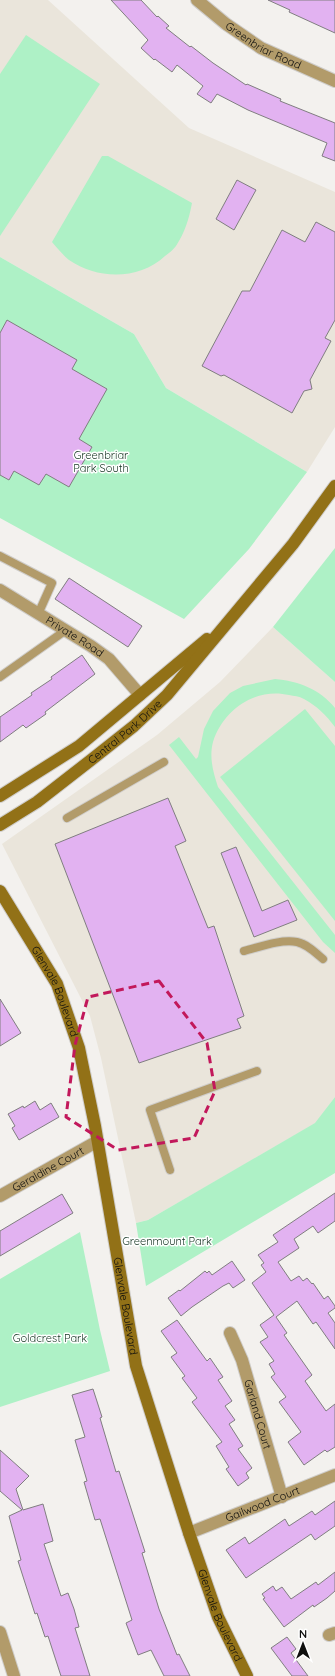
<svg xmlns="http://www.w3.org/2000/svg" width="335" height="1676" font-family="Quicksand,sans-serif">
  <rect width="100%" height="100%" fill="#f3f1ee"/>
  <g fill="#eae5db">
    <path d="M0,0H48L189,128L335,192V427L307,472L166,388L134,334L0,257Z"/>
    <path d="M273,627L335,682V1097L316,1123L148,1220L136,1223L101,1058L90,1016L2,844L157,735L220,682Z"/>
  </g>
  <g fill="#aef1c6">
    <path d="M26,35L100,84L0,236V74Z"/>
    <path d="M102,156H108L192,203C189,219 185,232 176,246C173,250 169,253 165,256C139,280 98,280 69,260C63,255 57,248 52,242Z"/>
    <path d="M0,257L134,334L166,388L307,472L249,549L184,619L0,518Z"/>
    <path d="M335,548V682L273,627Z"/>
    <path d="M275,679C298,681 320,689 335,708V727C326,715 317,706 304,699C299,696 294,696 289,695C256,687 223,710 213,742C209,757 213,772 218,787L335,935V953L323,942L169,745L179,737L196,759L198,757L204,729L213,711L230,693L243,686Z"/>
    <path d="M305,709L335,746V921L220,777Z"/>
    <path d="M335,1097V1173L146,1286L136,1223L148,1220L315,1123Z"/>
    <path d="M80,1232L100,1330L110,1371L0,1407V1279Z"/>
  </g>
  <g fill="#e2b2f1" stroke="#807e80">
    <path d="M111,0H141L157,17L158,16L169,26L166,28L190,47L191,46L213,63L246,85L247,84L281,99L280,101L335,123V161L322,156L327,143L248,110L217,94L211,103L197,94L203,86L177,65L172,72L155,59L154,60L141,48L148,40Z"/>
    <path d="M268,0H335V33L289,12L290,10Z"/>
    <path d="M237,180L256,190L234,230L216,219Z"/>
    <path d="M316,222L335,232V320L325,338L331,341L310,380L312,389L304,391L292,413L224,375L221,376L202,366L242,291H250L282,230L305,242Z"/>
    <path d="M7,320L77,360L72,369L107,389L79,439L92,447L69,487L46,474L39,485L14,471L9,480L0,475V333Z"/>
    <path d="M69,578L142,626L128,647L55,599Z"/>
    <path d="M82,655L95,674L45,712L46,714L26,728L23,725L0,742V717L32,695L31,693L52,679L51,677Z"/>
    <path d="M168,798L186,841L175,846L208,928L214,926L244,1016L237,1019L241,1028L139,1063L55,844Z"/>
    <path d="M236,847L262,911L288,900L297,920L254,937L221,853Z"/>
    <path d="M0,999L21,1033L0,1046Z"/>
    <path d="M35,1101L40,1110L51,1103L59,1117L19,1140L12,1128L15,1126L8,1114L23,1106L24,1108Z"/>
    <path d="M335,1193V1221L318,1233L313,1226L294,1239L299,1248L278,1262L291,1281L299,1276L303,1281L307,1278L312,1284L313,1283L324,1299L328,1296L335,1306V1308L328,1313L335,1323V1349L316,1322L313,1324L297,1301L276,1317L287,1333L284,1335L312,1375L305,1381L326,1411L335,1404V1447L327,1452L325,1450L304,1465L288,1442L301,1432L279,1402L286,1397L271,1377L275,1374L269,1364L274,1361L260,1342L268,1337L260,1325L274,1315L252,1283L266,1272L261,1265L264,1263L258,1255L278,1242L273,1235Z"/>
    <path d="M62,1194L73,1213L0,1256V1231Z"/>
    <path d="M232,1261L245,1280L233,1288L229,1283L223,1286L192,1307L181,1316L168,1298L179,1290L180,1291L205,1271L207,1273L209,1271L212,1275Z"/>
    <path d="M177,1320L207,1361L210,1358L223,1377L218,1380L232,1401L225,1406L235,1420L229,1424L243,1446L238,1449L252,1468L246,1473L249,1478L238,1486L226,1469L229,1467L216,1446L222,1442L192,1402L197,1398L182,1378L185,1376L171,1357L177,1353L161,1331Z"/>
    <path d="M93,1389L102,1417L100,1418L116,1472L119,1471L145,1552L142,1553L159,1609L177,1655L179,1654L190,1676H164L151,1650L138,1655L126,1623L132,1620L100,1519L95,1520L84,1482L87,1481L75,1440L85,1437L72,1395Z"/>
    <path d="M0,1450L29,1476L16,1489L23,1510L43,1504L53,1541L44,1544L61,1596L68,1593L74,1609L79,1627L75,1628L90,1676H61L48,1636L45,1637L37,1613L35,1614L18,1561L21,1560L9,1516L22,1510L0,1491Z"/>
    <path d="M335,1501V1526L315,1540L311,1534L246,1578L226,1550L245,1537L249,1544L285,1519L289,1526L312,1511L315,1515Z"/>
    <path d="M335,1572V1591L327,1598L314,1607L313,1605L284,1627L263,1599L265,1598L262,1594L273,1586L276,1591L282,1587L291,1599L316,1582L318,1585Z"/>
    <path d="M287,1637L296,1649L291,1653L308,1676H292L271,1648Z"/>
  </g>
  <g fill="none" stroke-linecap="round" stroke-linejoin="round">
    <defs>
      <g id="lane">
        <path d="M0,556L52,583L39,612"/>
        <path d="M0,677L66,630"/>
        <path d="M67,818L164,762"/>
        <path d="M244,951C260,947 280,939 297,942C307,944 316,953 323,959"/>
        <path d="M170,1170L150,1110L257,1071"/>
      </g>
      <g id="street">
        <path id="s1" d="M197,0L226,24L261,48L335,81"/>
        <path id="s2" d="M0,590L91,646L109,659L140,695"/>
        <path id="s3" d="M0,1196L96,1142"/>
        <path id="s4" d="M230,1333L242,1360L282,1497"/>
        <path id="s5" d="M189,1533L335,1475"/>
        <path d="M0,1632L14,1676"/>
        <path d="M329,1635L335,1633"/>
      </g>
      <g id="secondary">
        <path d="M0,796L79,746L207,639"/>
        <path id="s6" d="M0,825L37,802L91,760L134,726L167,695L293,544L335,486"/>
        <path id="s7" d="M0,891L57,984L79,1048L95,1126L136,1366L189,1533L218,1617L247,1676"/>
      </g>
    </defs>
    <use href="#lane" stroke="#cfcdca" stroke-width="10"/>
    <use href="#street" stroke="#cfcdca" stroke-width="14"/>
    <use href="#secondary" stroke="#cfcdca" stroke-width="14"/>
    <use href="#lane" stroke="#b29b6a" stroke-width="8"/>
    <use href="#street" stroke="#b29b6a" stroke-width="12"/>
    <use href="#secondary" stroke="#927117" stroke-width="12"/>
  </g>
  <path fill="none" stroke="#c2185b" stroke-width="3" stroke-dasharray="8 5" stroke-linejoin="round" d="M159,981L207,1043L215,1091L194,1138L118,1150L66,1117L75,1045L88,997Z"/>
  <g text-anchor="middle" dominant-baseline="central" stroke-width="3" stroke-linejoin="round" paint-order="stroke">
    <g font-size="11" fill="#0f0f0e" stroke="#fff">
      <text stroke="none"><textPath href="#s1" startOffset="81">Greenbriar Road</textPath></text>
      <text stroke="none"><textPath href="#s2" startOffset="88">Private Road</textPath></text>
      <text stroke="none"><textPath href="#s6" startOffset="156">Central Park Drive</textPath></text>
      <text stroke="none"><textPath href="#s7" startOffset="115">Glenvale Boulevard</textPath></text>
      <text stroke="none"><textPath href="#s3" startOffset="55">Geraldine Court</textPath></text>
      <text stroke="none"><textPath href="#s7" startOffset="439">Glenvale Boulevard</textPath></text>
      <text stroke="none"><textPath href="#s4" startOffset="86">Garland Court</textPath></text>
      <text stroke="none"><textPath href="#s5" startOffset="79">Gailwood Court</textPath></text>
      <text stroke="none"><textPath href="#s7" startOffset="763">Glenvale Boulevard</textPath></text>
    </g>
    <g font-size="11" fill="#143421" stroke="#fff">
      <text x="101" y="455">Greenbriar<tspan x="101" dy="13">Park South</tspan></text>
      <text x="167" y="1241">Greenmount Park</text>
      <text x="50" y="1338">Goldcrest Park</text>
    </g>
  </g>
  <g transform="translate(303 1644)" stroke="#ffffff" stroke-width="3" paint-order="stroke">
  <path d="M0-3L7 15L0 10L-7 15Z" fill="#0f0f0e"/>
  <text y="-6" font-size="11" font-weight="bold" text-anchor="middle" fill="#0f0f0e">N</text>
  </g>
</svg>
